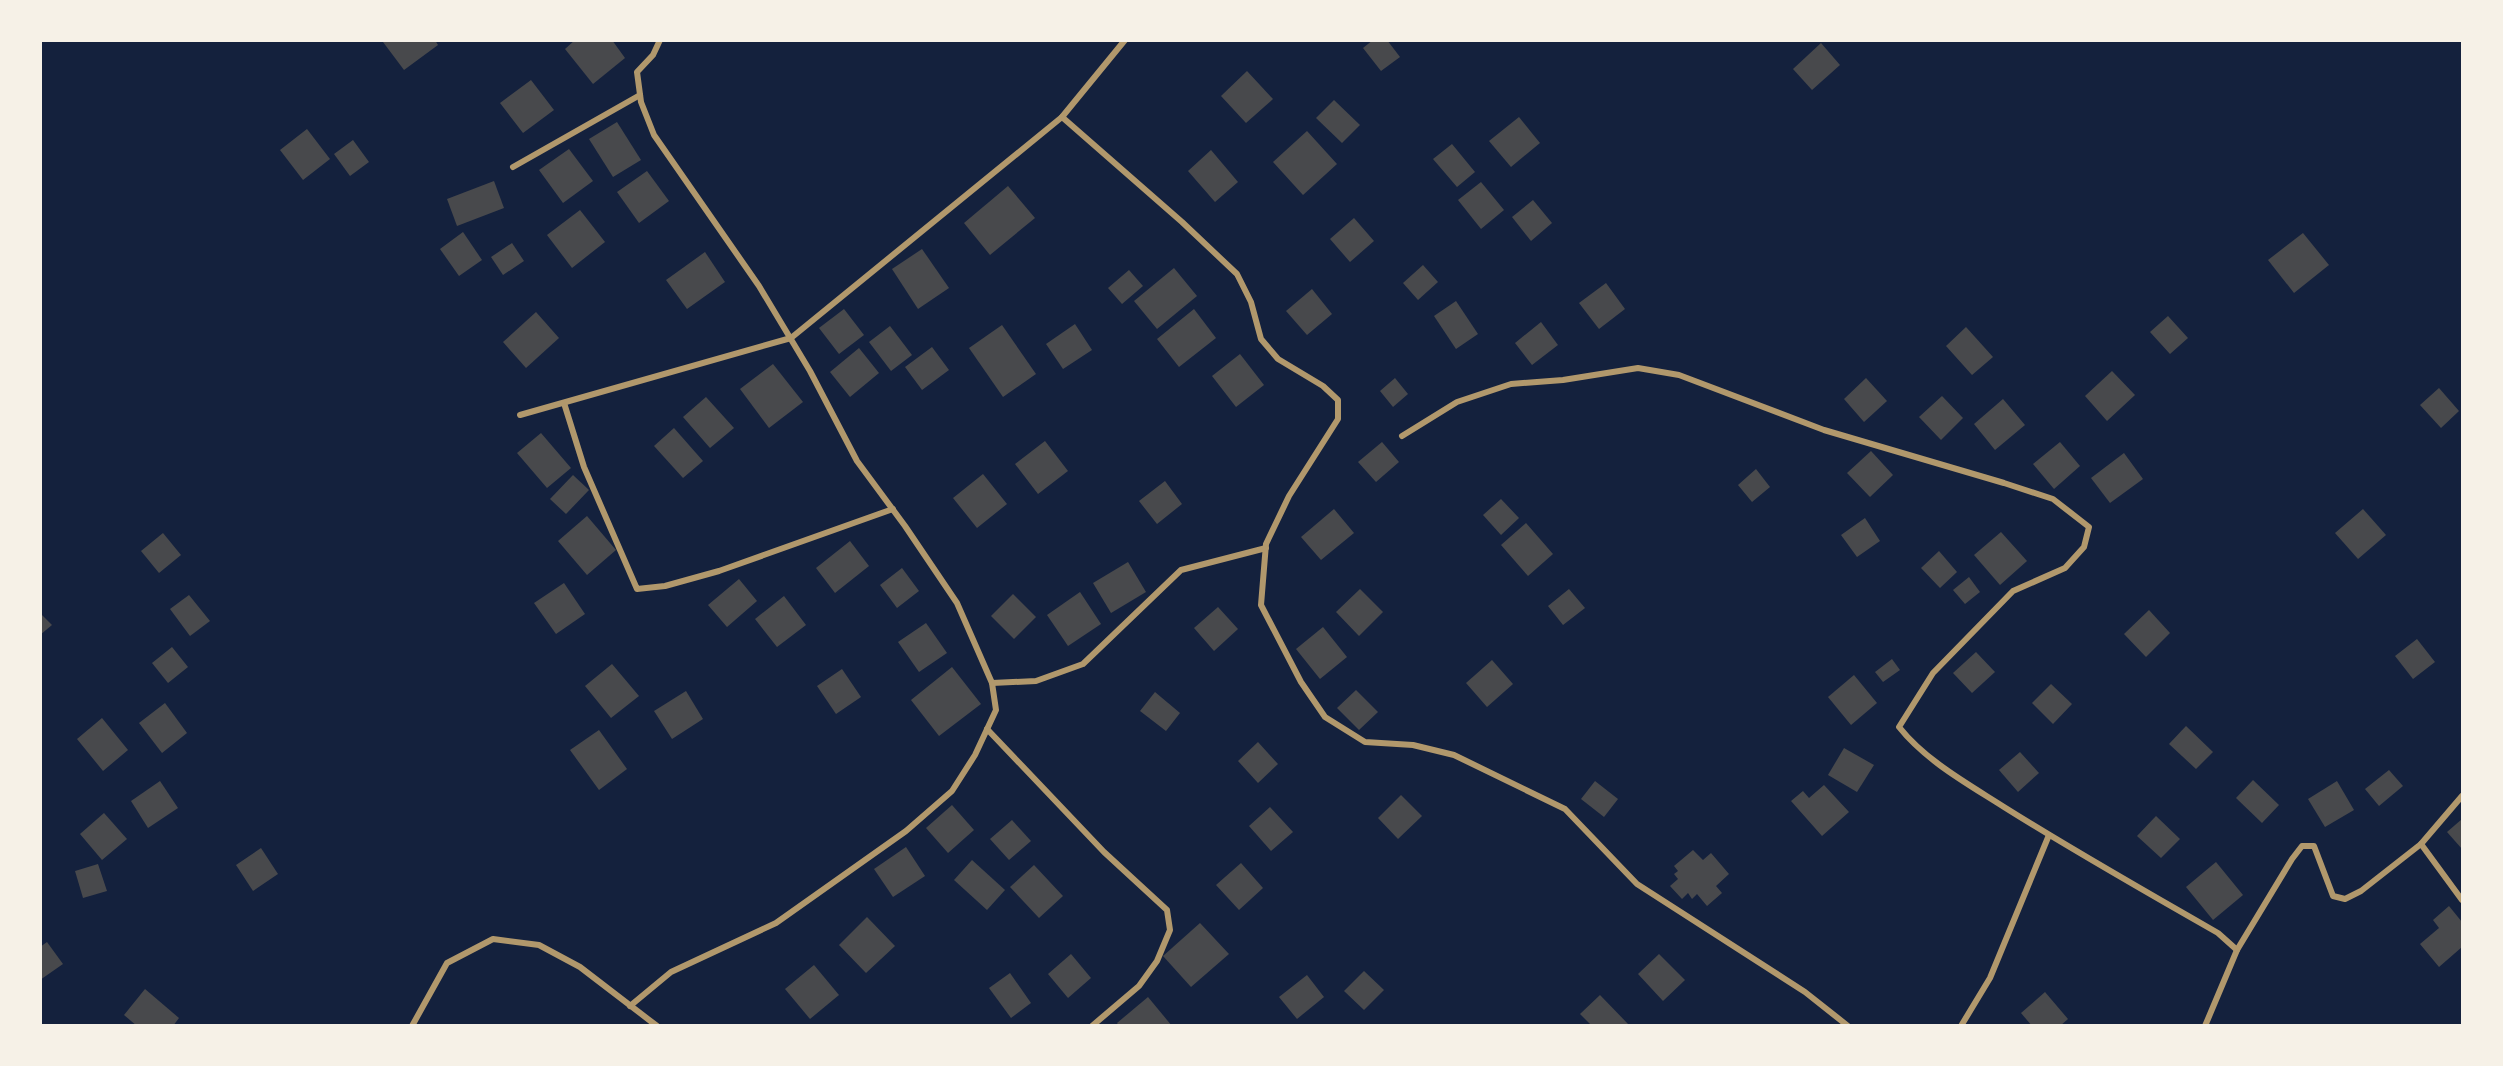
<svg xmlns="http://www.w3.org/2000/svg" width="2503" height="1066" font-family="'Public Sans',sans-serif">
  <rect width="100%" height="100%" fill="#14213d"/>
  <g fill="#48494c">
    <path d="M385,40H435L438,45L404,70L383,42Z"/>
    <path d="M575,40H612L625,58L593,84L565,49Z"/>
    <path d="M1373,40H1387L1400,57L1381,71L1363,48Z"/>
    <path d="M1821,43L1840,65L1812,90L1793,69Z"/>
    <path d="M1247,71L1273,99L1246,123L1221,96Z"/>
    <path d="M531,80L554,110L523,133L500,103Z"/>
    <path d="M1334,100L1360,125L1342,143L1316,118Z"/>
    <path d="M1519,117L1540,143L1511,167L1489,141Z"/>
    <path d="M617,122L641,160L613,177L589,139Z"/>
    <path d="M307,129L330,159L303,180L280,150Z"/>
    <path d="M1307,131L1337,164L1303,195L1273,162Z"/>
    <path d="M353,140L369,162L350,176L334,154Z"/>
    <path d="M1452,144L1475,172L1457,187L1433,159Z"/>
    <path d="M569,149L593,181L563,203L539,170Z"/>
    <path d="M1211,150L1238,182L1215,202L1188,171Z"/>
    <path d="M647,171L669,201L639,223L617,192Z"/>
    <path d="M494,181L504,208L457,226L447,199Z"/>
    <path d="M1481,182L1504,210L1481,229L1458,200Z"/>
    <path d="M1008,186L1035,218L990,255L964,223Z"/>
    <path d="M1533,200L1552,223L1531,241L1512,217Z"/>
    <path d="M580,210L605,242L572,268L547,235Z"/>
    <path d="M1354,218L1374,241L1350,262L1330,239Z"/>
    <path d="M463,232L482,260L459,276L440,249Z"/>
    <path d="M2303,233L2329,265L2294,293L2268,260Z"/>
    <path d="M512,243L524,261L503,275L491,257Z"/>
    <path d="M922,249L949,288L918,309L892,269Z"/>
    <path d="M705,252L725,282L687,309L666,280Z"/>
    <path d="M1423,265L1438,282L1418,300L1403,283Z"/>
    <path d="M1174,268L1197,296L1157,329L1134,301Z"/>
    <path d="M1129,270L1143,286L1122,304L1108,288Z"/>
    <path d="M1606,283L1625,309L1599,329L1579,303Z"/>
    <path d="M1312,289L1332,314L1307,335L1286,311Z"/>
    <path d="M1456,301L1478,334L1456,349L1434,316Z"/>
    <path d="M844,309L864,335L839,354L819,328Z"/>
    <path d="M1194,309L1216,338L1179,367L1157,339Z"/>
    <path d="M536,312L559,338L526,368L503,342Z"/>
    <path d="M2168,316L2188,338L2170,354L2150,332Z"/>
    <path d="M1541,322L1558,345L1532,365L1515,343Z"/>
    <path d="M1075,324L1092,350L1063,369L1046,344Z"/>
    <path d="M1002,325L1036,374L1003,397L969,348Z"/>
    <path d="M890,326L912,355L891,371L869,342Z"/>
    <path d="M1966,327L1993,357L1972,375L1946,346Z"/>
    <path d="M932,347L949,370L922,390L905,367Z"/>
    <path d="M859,348L879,373L850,397L830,372Z"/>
    <path d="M1240,354L1264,385L1236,407L1212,376Z"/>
    <path d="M773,364L803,402L769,428L740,389Z"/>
    <path d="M2112,371L2135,395L2107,421L2085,396Z"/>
    <path d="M1395,378L1408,394L1393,407L1380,391Z"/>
    <path d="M1866,378L1887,401L1864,422L1844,399Z"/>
    <path d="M2439,388L2459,411L2441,428L2420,405Z"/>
    <path d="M1942,396L1963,418L1941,440L1919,417Z"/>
    <path d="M706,397L734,428L710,448L683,417Z"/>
    <path d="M2003,399L2025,425L1995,450L1974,424Z"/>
    <path d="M674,428L703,461L683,478L654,446Z"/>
    <path d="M541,433L571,468L547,488L517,453Z"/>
    <path d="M1045,441L1068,471L1038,494L1015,464Z"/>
    <path d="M1382,442L1399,462L1376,482L1358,462Z"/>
    <path d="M2060,442L2080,466L2054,489L2033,464Z"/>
    <path d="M1871,451L1893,475L1870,497L1847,473Z"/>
    <path d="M2124,453L2143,479L2110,503L2091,478Z"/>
    <path d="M1756,469L1770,487L1752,502L1738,485Z"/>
    <path d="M983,474L1007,504L977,528L953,498Z"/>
    <path d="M573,475L589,490L566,514L550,499Z"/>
    <path d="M1165,481L1182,504L1157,524L1139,501Z"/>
    <path d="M1501,499L1519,518L1501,535L1483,515Z"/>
    <path d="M1334,509L1354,533L1321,560L1301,537Z"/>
    <path d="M2363,509L2386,535L2358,559L2335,533Z"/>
    <path d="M587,516L616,550L587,575L558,541Z"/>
    <path d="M1865,518L1880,541L1857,557L1841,535Z"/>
    <path d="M1526,523L1553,554L1528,576L1501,545Z"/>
    <path d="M2001,532L2027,561L2000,585L1974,555Z"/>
    <path d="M163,533L181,555L159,573L141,551Z"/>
    <path d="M850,541L869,566L835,593L816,568Z"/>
    <path d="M1939,551L1957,572L1940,588L1921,568Z"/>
    <path d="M1128,562L1146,592L1111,613L1093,583Z"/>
    <path d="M902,568L919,591L897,608L880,585Z"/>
    <path d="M1969,577L1980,592L1965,604L1953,590Z"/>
    <path d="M739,579L757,601L727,627L708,605Z"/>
    <path d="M564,583L585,614L556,634L534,603Z"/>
    <path d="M1360,589L1383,612L1359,636L1336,612Z"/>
    <path d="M1569,589L1585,608L1563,625L1548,606Z"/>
    <path d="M1080,592L1101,624L1068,646L1047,615Z"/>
    <path d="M1013,594L1036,617L1014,639L991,616Z"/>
    <path d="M189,595L210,621L190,636L170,609Z"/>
    <path d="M784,596L806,625L777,647L755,619Z"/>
    <path d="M1218,607L1238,629L1214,651L1194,628Z"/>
    <path d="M2149,610L2170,633L2146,657L2124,634Z"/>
    <path d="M40,613L52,625L40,635Z"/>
    <path d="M926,623L947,653L919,672L898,642Z"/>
    <path d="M1323,627L1347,657L1320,679L1296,649Z"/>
    <path d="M2417,639L2435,662L2413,679L2395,656Z"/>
    <path d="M172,647L188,667L168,683L152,663Z"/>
    <path d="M1976,652L1995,672L1972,693L1953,673Z"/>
    <path d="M1892,659L1900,670L1883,682L1875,672Z"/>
    <path d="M1492,660L1513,684L1487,707L1466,683Z"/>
    <path d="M612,664L639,696L611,718L585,686Z"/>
    <path d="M952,667L981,704L939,736L911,700Z"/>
    <path d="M842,669L861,697L836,714L817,686Z"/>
    <path d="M1854,675L1877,703L1851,725L1828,697Z"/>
    <path d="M2051,684L2072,704L2053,724L2032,703Z"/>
    <path d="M1356,690L1378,712L1359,730L1337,708Z"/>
    <path d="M686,691L703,719L672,739L654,711Z"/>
    <path d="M1155,692L1180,713L1166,731L1140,711Z"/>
    <path d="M165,703L187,733L162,753L139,723Z"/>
    <path d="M102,718L128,750L103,771L77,739Z"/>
    <path d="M2186,726L2213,752L2196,769L2169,744Z"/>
    <path d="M599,730L627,769L599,790L570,750Z"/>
    <path d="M1258,742L1278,764L1258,783L1238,761Z"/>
    <path d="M1844,748L1874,765L1857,792L1828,775Z"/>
    <path d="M2020,752L2039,773L2018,792L1999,770Z"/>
    <path d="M2389,770L2403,786L2379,806L2365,789Z"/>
    <path d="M2253,780L2279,805L2262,823L2236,798Z"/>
    <path d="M160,781L178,808L148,828L131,801Z"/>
    <path d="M1595,781L1618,799L1604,817L1581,799Z"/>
    <path d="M2337,781L2354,810L2325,827L2308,799Z"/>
    <path d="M1824,785L1849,812L1822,836L1791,801L1803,791L1809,798Z"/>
    <path d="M1401,795L1422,816L1398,839L1378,818Z"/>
    <path d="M952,805L974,830L948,853L926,828Z"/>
    <path d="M1270,807L1293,832L1271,851L1249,826Z"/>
    <path d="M104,813L127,839L102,860L80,834Z"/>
    <path d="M2156,816L2180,839L2161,858L2137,836Z"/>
    <path d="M2462,819V849L2447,832Z"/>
    <path d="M1012,820L1031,841L1009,860L990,839Z"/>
    <path d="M906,847L925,876L893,897L874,869Z"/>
    <path d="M261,848L278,874L253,891L236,865Z"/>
    <path d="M1693,850L1703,860L1711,853L1729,874L1716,886L1722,893L1707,906L1697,894L1692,899L1688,893L1682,899L1670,886L1678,879L1674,874L1678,871L1674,866Z"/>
    <path d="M972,860L1005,890L987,910L954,880Z"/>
    <path d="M2216,862L2243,895L2213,920L2186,887Z"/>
    <path d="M1241,863L1263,888L1239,910L1216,885Z"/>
    <path d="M98,864L107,891L83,898L75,871Z"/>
    <path d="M1034,865L1063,896L1039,918L1010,887Z"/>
    <path d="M2449,906L2462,922V947L2439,967L2420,944L2439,928L2433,920Z"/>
    <path d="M867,917L895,946L866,973L839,945Z"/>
    <path d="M1200,923L1229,954L1191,987L1163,956Z"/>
    <path d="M47,942L63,964L40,980V947Z"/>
    <path d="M1071,954L1091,978L1068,998L1048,974Z"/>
    <path d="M1659,954L1685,980L1663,1001L1638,974Z"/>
    <path d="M814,965L839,995L810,1019L785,989Z"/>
    <path d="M1364,971L1384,990L1364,1010L1344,991Z"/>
    <path d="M1010,973L1031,1003L1011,1018L989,988Z"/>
    <path d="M1307,975L1324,997L1297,1019L1279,997Z"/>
    <path d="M145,989L179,1018L173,1026H137L124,1015Z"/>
    <path d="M2045,992L2068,1019L2060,1026H2032L2021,1013Z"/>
    <path d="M1600,995L1630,1026H1592L1580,1014Z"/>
    <path d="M1148,997L1172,1026H1119L1117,1023Z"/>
  </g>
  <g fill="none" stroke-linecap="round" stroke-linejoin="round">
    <g stroke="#b1986c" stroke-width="6">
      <path d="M660,40L653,55L637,72L641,102L654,135L759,286L810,371L857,461L905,526L957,603L992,683L1036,681L1083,664L1181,570L1266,548"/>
      <path d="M1125,40L1062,117L1182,222L1237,274L1251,302L1261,339L1278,359L1323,386L1338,400V419L1289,496L1266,544L1261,605L1301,682L1325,717L1365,742L1413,745L1454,755L1565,809L1637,884L1805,992L1848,1026"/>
      <path d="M513,167L640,95"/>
      <path d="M564,403L584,467L637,589L665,586L719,571L893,509"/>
      <path d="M520,415L791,338L1062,117"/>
      <path d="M1402,436L1457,402L1511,384L1563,380L1638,368L1679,375L1824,430L2004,483L2053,499L2089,527L2084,547L2065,568L2013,591L1933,673L1899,727C1926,761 1968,784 2004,807C2074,851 2146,892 2218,933L2237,950"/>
      <path d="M987,729L1104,852L1167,910L1170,930L1157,961L1139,986L1092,1026"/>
      <path d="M2421,844L2462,900"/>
      <path d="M630,1006L671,972L776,923L906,831L952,791L975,755L996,710L992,683"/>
      <path d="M412,1026L447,963L493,939L539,945L580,967L657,1026"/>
      <path d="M1961,1026L1990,978L2049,835"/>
      <path d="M2205,1026L2237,950L2292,859L2302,846H2314L2333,896L2345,899L2361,891L2421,844L2462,796"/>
    </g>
  </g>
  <rect width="2503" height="1066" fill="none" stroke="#f6f1e7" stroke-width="84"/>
</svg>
